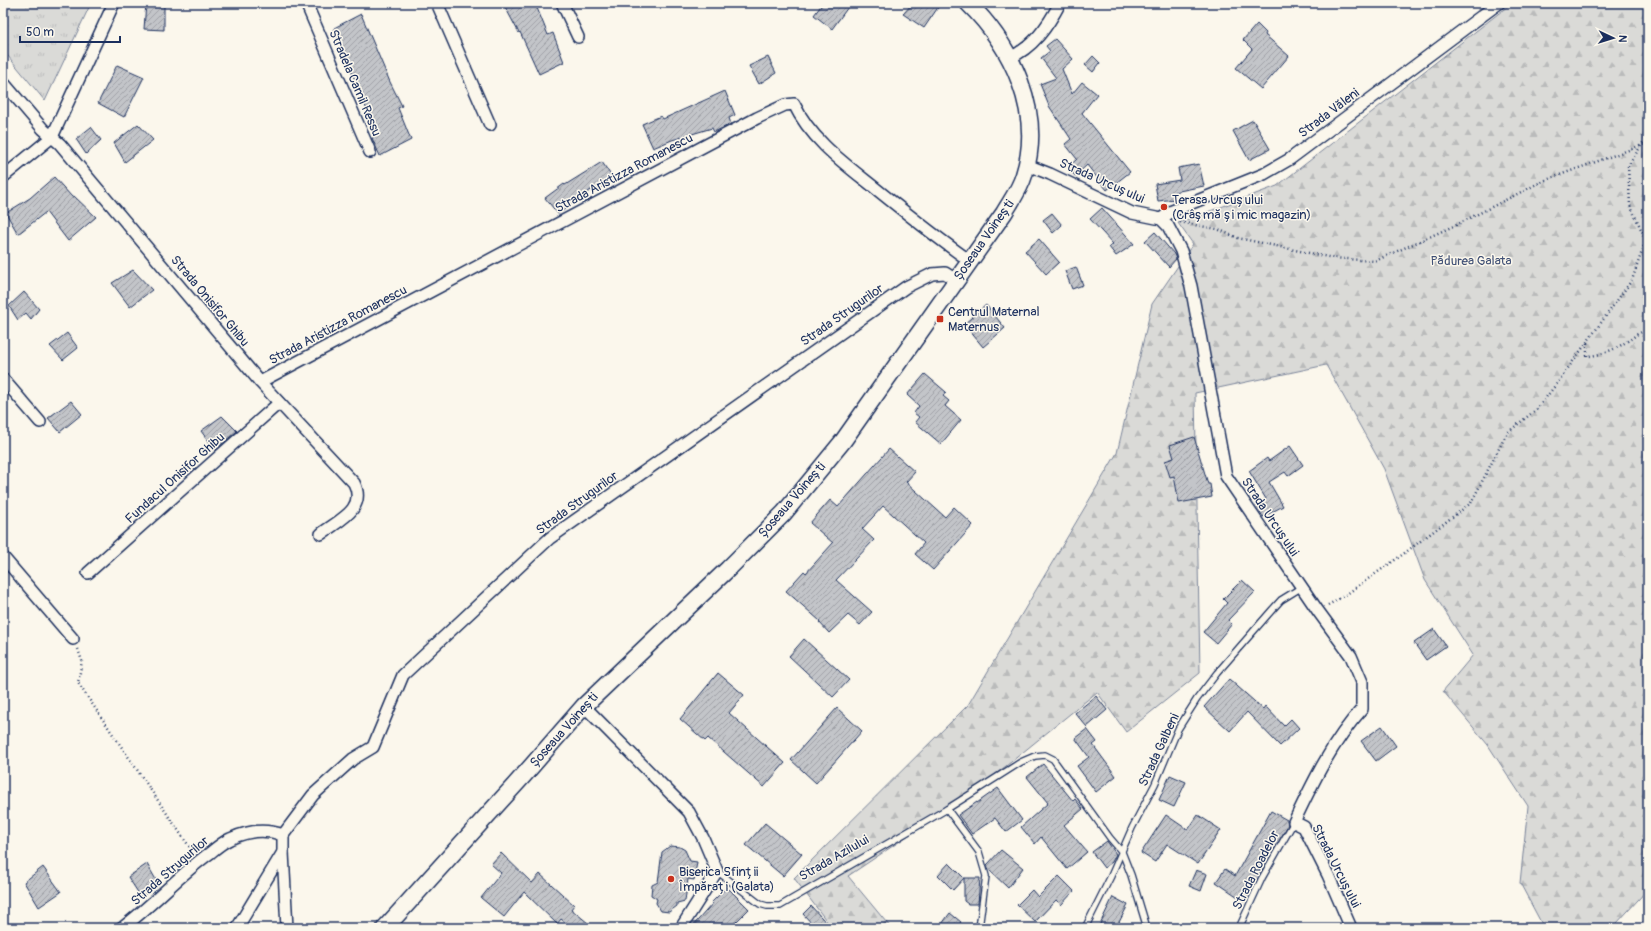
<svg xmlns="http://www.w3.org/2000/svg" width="1651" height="931" font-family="Pangolin,sans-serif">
  <defs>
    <pattern id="grass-tufts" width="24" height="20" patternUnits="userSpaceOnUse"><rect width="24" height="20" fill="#dadad7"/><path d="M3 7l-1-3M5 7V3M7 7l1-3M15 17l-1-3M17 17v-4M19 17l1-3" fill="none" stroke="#babbbb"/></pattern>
    <pattern id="forest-firs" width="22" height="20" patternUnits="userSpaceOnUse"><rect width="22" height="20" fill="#dadad7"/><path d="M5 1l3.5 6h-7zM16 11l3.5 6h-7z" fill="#babbbb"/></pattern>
    <pattern id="building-hatch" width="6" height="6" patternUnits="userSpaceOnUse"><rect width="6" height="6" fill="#c3c5c9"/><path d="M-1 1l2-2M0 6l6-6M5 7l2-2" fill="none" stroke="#9ea0a6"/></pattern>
  </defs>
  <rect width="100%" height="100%" fill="#fbf7ec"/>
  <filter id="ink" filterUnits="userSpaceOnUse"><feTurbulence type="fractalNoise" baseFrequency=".025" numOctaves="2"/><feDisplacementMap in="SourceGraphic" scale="8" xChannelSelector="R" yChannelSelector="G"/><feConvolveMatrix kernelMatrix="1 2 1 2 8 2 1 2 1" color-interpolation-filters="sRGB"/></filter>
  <g filter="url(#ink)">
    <path fill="url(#grass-tufts)" stroke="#7a849a" d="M3,3H91L45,101L3,50Z"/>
    <path fill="url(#forest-firs)" stroke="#7a849a" d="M1512,3H1648V889L1617,923L1610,928H1544L1520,883L1528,806L1488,745L1443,691L1473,655L1425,580L1384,469L1326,365L1195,393L1200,673L1126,732L1097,692L1006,766L963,799L848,876L891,928H832L794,878L968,705L1117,453L1152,304L1193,244L1178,223L1277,186Z"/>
    <g fill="url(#building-hatch)" stroke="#1b2f5e">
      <path d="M146,3H164V30L144,29Z"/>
      <path d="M503,3H535L548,35L553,33L564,62L539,74L520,32L519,33Z"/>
      <path d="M823,3H851L832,29L814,15Z"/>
      <path d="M913,3H941L924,28L903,14Z"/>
      <path d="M361,14L390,82L402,106L398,108L411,140L380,156L372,138L377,135L334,28Z"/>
      <path d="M1257,24L1266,33L1265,35L1289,56L1261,89L1236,68L1252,49L1243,40Z"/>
      <path d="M1055,39L1073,59L1062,69L1072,94L1082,82L1097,94L1082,113L1130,172L1107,190L1087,165L1075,176L1068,167L1077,159L1065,144L1071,139L1049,106L1040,84L1056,78L1041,58L1050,51L1046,46Z"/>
      <path d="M1093,56L1100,63L1093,72L1085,65Z"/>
      <path d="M768,57L776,73L759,84L749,66Z"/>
      <path d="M117,65L144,77L124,117L98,103Z"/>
      <path d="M725,91L735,115L729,118L731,124L714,132L712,128L672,140L653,148L642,124L661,116L663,119Z"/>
      <path d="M1253,120L1270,149L1249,160L1233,131Z"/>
      <path d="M138,124L153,140L125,162L114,143Z"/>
      <path d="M91,127L101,140L86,154L76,139Z"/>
      <path d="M602,162L614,180L593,192L591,190L558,214L545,198L564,184L565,185Z"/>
      <path d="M1199,164L1204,186L1174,192L1175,199L1158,201L1155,184L1180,180L1178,168Z"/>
      <path d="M54,177L72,197L74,196L96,217L68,241L46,212L18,234L6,213L30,198Z"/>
      <path d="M1102,208L1134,244L1116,256L1109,247L1113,244L1090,219Z"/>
      <path d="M1052,213L1062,225L1053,233L1043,220Z"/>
      <path d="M1155,232L1174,254L1176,259L1169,267L1145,241Z"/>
      <path d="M1039,239L1059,262L1046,274L1025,251Z"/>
      <path d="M1076,267L1083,285L1072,289L1065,271Z"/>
      <path d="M133,270L152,290L130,307L112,283Z"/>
      <path d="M24,292L39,309L31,319L26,313L18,320L9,306Z"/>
      <path d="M986,305L1005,328L983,347L964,324Z"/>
      <path d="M67,333L78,348L63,360L50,346Z"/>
      <path d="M925,374L946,392L943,396L949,401L945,406L961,420L941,444L915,422L919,417L914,413L919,406L907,395Z"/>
      <path d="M71,401L82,414L60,432L48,418Z"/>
      <path d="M222,416L237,431L215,450L201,431Z"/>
      <path d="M1194,437L1208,484H1210L1212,497L1179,503L1174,476L1170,477L1165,461L1174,458L1170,445Z"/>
      <path d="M1290,446L1303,465L1288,476L1285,472L1269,482L1283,506L1263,517L1256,505L1266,499L1249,471L1267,458L1269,461Z"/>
      <path d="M889,449L915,472L906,482L945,517L954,507L973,525L933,570L915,554L924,543L883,506L862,529L874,540L836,580L872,612L860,625L848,615L829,633L819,622L820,621L786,591L804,571L806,573L833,543L810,523L830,500L838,507Z"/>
      <path d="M1242,580L1255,592L1228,620L1232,624L1216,643L1203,632L1227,603L1223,599Z"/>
      <path d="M1434,629L1446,646L1426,660L1414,643Z"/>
      <path d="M804,639L849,680L833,697L789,656Z"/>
      <path d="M718,673L744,695L729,713L785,763L764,787L708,738L705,741L680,719Z"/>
      <path d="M1229,679L1263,709L1265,706L1284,726L1291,719L1299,728L1280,746L1247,712L1230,731L1204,707Z"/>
      <path d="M1096,696L1107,710L1087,727L1075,713Z"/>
      <path d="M837,708L862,731L816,783L791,760Z"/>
      <path d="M1382,726L1396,746L1376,761L1361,741Z"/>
      <path d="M1087,729L1097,742L1093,745L1116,776L1096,792L1077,766L1089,757L1075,738Z"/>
      <path d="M1043,764L1073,801L1075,799L1083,809L1064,825L1087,852L1067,869L1041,837L1035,844L1021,827L1048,803L1027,777Z"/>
      <path d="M1170,775L1186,782L1174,807L1159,800Z"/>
      <path d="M998,788L1022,820L1006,832L995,818L972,834L958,815L977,802V803Z"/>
      <path d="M1271,811L1287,820L1288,825L1254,886L1244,901L1216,882L1225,869L1235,876Z"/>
      <path d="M1166,815L1188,830L1198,815L1221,830L1198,864L1167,844L1155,862L1141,853Z"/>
      <path d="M765,823L802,854L783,876L746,845Z"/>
      <path d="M1107,841L1116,854L1112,862L1104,868L1092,852Z"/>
      <path d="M670,846L680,847L685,850L690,861L697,862L694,880L688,879L685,901L677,903V906L669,912L661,911L656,903L657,899L651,895L652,885L658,882L662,852Z"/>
      <path d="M1001,850L1023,868L1008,888L988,869L987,865Z"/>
      <path d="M501,853L532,883L540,874L574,905L571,909L594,928H572L561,919L557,924L524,892L504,917L481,898L501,873L491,864Z"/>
      <path d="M949,863L964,878L953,890L938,875Z"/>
      <path d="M147,864L159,885L141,897L128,877Z"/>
      <path d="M43,867L61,892L39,907L24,882Z"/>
      <path d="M1196,870L1207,874L1201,891L1189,886Z"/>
      <path d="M1059,876L1074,891L1061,905L1056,900L1035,922L1017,905L1032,890L1038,897Z"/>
      <path d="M964,878H980L978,904H968L964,901Z"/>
      <path d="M727,887L749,909L730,928H691L713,903L712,902Z"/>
      <path d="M1113,897L1128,905L1116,928H1098Z"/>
      <path d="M811,906L831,928H816L803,914Z"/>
      <path d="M950,913L961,922L957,928H939Z"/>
    </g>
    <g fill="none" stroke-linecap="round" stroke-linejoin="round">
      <defs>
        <g id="service">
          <path d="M947,809L979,852L986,876L979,928"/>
          <path d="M717,871L760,904L767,906H780L947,809L1021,762L1035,756L1045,755L1053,759L1110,838L1122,852L1131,875L1147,928"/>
          <path d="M1085,928L1111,876L1132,828L1155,784L1178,729L1197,699L1217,673L1272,610L1281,600L1302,587"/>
          <path d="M1239,928L1262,878L1294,822"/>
        </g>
        <g id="minor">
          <path d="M306,3L370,152"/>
          <path d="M437,3L490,125"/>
          <path d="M562,3L578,37"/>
          <path d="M1009,58C1033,48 1048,26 1060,3"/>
          <path d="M3,82L43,129L60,144L260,382L354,483C367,509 339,520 321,534"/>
          <path d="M1027,165L1050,174L1132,213L1161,219L1168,226L1181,251L1191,286L1226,476L1318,611L1351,656L1362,682V709C1332,742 1313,782 1294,822L1304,827L1328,875L1351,928"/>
          <path d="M3,177L52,137L114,3"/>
          <path d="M1161,219L1172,211L1264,174L1290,159L1499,3"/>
          <path d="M3,379L40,422"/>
          <path d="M260,382L757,118L785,105L794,104C811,140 845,164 875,188C906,213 937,238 970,261"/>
          <path d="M3,557L73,639"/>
          <path d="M88,573L279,403"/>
          <path d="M584,706L689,812L703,838L717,871L681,928"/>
          <path d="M283,835L313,795L353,759L373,747L403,675L550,538L906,287L932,274L945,273L956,280"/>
          <path d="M283,852L287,928"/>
          <path d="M122,928C153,905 179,875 210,853C216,848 223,842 230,839C247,831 266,829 283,835V852L237,928"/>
        </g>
        <path id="secondary" d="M385,928L523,776L584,706L728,569L784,513L843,441L1004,213C1011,201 1020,189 1024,175C1044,113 1012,46 968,3"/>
      </defs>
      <use href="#service" stroke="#1b2f5e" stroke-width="8"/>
      <use href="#minor" stroke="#1b2f5e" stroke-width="14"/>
      <use href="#secondary" stroke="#1b2f5e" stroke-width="19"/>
      <g stroke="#1b2f5e" stroke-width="2.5" stroke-dasharray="1 3" stroke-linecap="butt">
        <path d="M1180,222L1217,229L1238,238L1333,258L1375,261L1456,225L1543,181L1648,143"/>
        <path d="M1587,343V356C1599,356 1616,349 1626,342C1635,337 1635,334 1645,331L1648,332"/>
        <path d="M1328,605L1344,596L1402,555L1471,503L1507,433L1537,409L1558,382L1632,280L1646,240L1630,205L1628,166L1648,135"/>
        <path d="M78,649L82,661L78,683L193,852"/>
      </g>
      <use href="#service" stroke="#fbf7ec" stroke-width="5.5"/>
      <use href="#minor" stroke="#fbf7ec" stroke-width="11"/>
      <use href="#secondary" stroke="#fbf7ec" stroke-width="16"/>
    </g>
  </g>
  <g fill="#c8321e" stroke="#fbf7ec" stroke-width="1.5">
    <circle cx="1164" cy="207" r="4"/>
    <rect x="936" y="315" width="8" height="8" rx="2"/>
    <circle cx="671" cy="879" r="4"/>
  </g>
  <g text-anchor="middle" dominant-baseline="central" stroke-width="3" stroke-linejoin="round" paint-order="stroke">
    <g font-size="13" fill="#1b2f5e" stroke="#fbf7ec">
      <text transform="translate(355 83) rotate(67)">Stradela Camil Ressu</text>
      <text transform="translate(1329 113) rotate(-37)">Strada Văleni</text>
      <text transform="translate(624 173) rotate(-28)">Strada Aristizza Romanescu</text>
      <text transform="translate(1102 181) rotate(24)">Strada Urcușului</text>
      <text transform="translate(984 240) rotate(-55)">Șoseaua Voinești</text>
      <text transform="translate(210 301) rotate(50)">Strada Onisifor Ghibu</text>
      <text transform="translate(842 315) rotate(-35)">Strada Strugurilor</text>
      <text transform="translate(338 325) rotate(-28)">Strada Aristizza Romanescu</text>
      <text transform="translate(175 478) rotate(-42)">Fundacul Onisifor Ghibu</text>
      <text transform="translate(792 500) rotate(-49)">Șoseaua Voinești</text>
      <text transform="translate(577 503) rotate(-36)">Strada Strugurilor</text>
      <text transform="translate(1270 517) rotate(56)">Strada Urcușului</text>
      <text transform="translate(564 730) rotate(-48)">Șoseaua Voinești</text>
      <text transform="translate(1159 750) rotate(-65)">Strada Galbeni</text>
      <text transform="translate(834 858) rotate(-30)">Strada Azilului</text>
      <text transform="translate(1336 866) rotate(63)">Strada Urcușului</text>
      <text transform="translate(1256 870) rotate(-63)">Strada Roadelor</text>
      <text transform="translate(170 871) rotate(-41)">Strada Strugurilor</text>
    </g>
    <g font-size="13" fill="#1b2f5e" stroke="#fbf7ec" text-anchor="start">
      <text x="1172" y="200">Terasa Urcușului<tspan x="1172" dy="15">(Crâșmă și mic magazin)</tspan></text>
      <text x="948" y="312">Centrul Maternal<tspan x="948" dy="15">Maternus</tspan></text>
      <text x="679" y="872">Biserica Sfinții<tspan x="679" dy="15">Împărați (Galata)</tspan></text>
    </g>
    <g font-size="13" fill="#415176" stroke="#fbf7ec">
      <text x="1471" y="261">Pădurea Galata</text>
    </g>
  </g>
  <rect width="1651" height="931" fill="none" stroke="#fbf7ec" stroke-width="16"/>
  <rect x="8" y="8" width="1635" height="915" fill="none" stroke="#1b2f5e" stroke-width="1.5" filter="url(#ink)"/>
  <g transform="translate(1613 38) rotate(94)" stroke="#fbf7ec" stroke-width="3" paint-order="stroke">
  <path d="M0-3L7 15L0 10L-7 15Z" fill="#1b2f5e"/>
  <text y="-6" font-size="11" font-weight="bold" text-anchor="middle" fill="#1b2f5e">N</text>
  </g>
  <path d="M20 36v6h100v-6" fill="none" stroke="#1b2f5e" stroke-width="2"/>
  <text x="26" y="36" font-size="12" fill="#1b2f5e" stroke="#fbf7ec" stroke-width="3" paint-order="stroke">50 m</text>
</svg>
